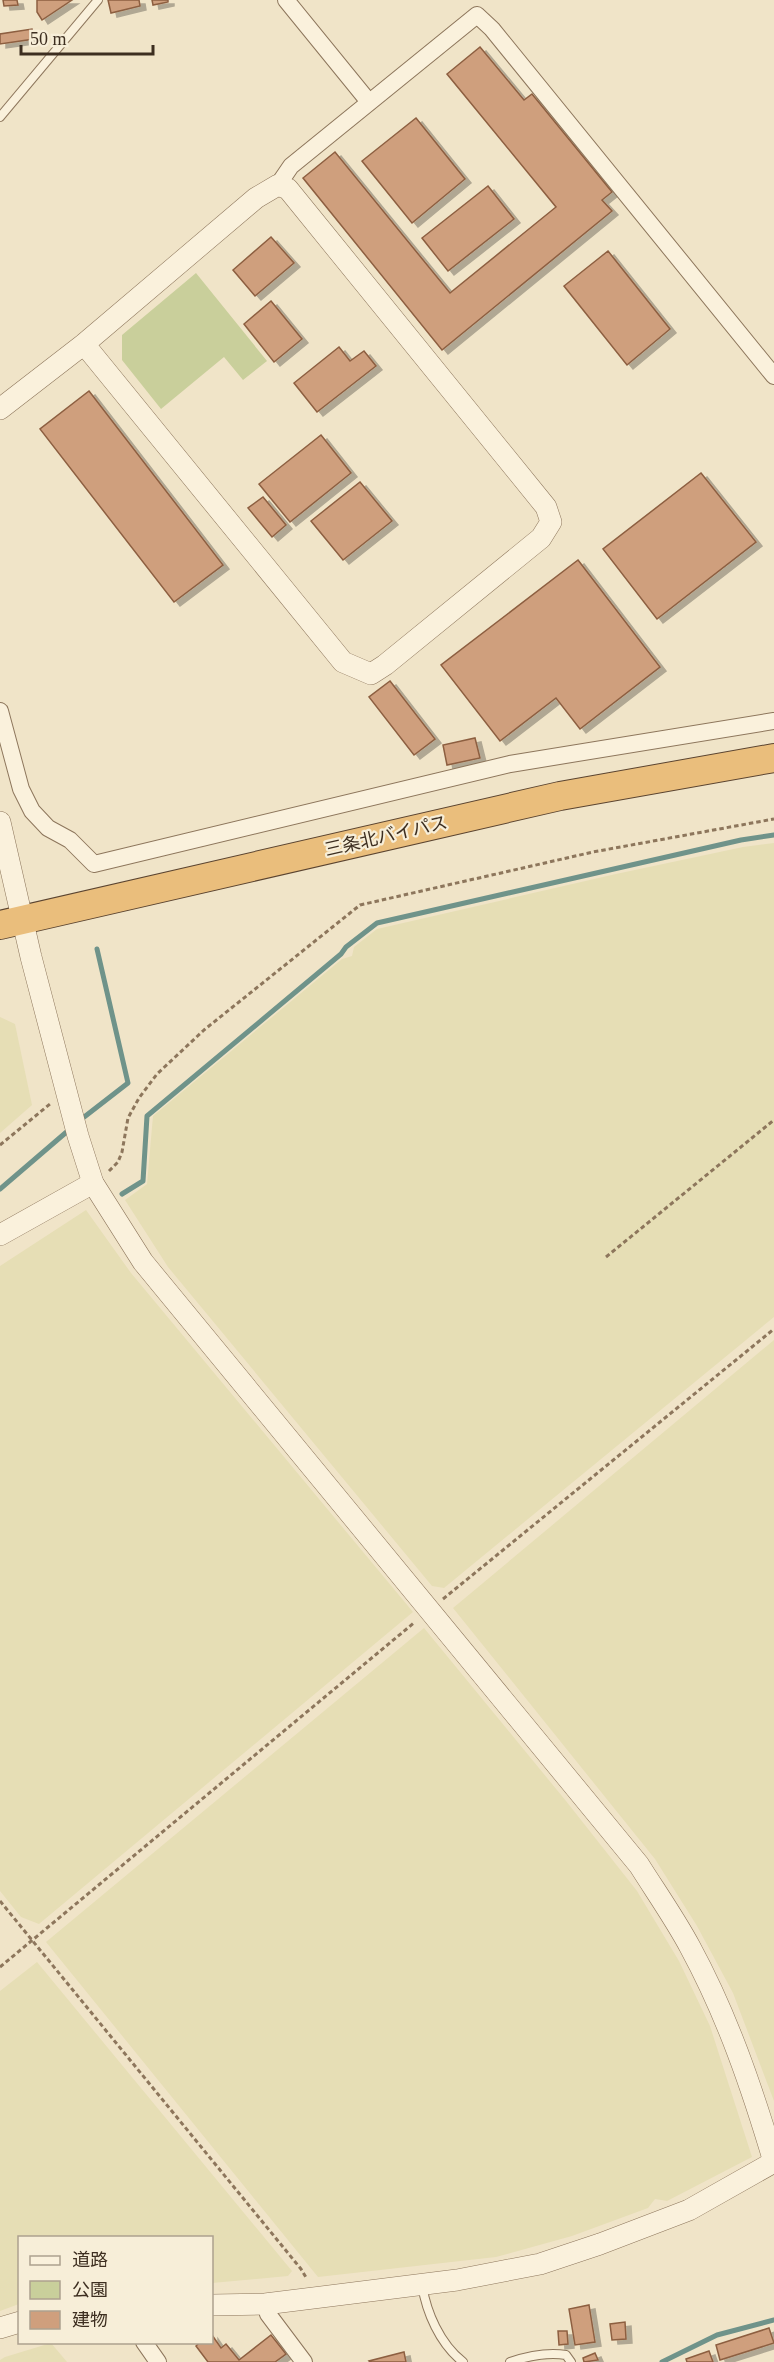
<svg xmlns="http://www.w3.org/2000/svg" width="774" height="2362" font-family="'Times New Roman','Noto Sans JP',serif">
  <defs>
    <filter id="shadow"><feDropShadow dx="6" dy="4" stdDeviation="0" flood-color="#0004"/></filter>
  </defs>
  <rect width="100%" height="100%" fill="#f0e4c8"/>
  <g fill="#e6deb5">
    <path d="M774,843V1317L444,1588L432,1586L168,1267L125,1200L147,1184L153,1116L342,959L352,956L354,947L377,929L616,874L743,847Z"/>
    <path d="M0,1017L15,1024L32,1105L0,1133Z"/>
    <path d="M86,1210L131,1273L413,1612L39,1924L21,1917L0,1891V1266Z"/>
    <path d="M774,1340V2101L733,1993L697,1926L655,1859L453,1608Z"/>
    <path d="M424,1628L566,1801L637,1891L679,1961L710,2026L752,2157L667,2201L655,2199L648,2208L572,2236L496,2257L318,2277L46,1942Z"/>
    <path d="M37,1962L292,2271L288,2276L212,2283V2238H20L19,2304L0,2311V1991Z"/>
    <path d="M51,2343L67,2362H0V2360L5,2357Z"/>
  </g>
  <path fill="#c9cf9b" d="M196,273L267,361L243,380L224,357L161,409L122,360V335Z"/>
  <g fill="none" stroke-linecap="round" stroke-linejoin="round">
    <g stroke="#6f938a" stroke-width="5">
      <path d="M79,1121L128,1083L97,949"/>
      <path d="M0,1189L70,1129"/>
      <path d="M122,1194L143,1181L147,1116L341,954L346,947L377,923L741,840L774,835"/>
      <path d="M662,2362L717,2335L774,2320"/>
    </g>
  </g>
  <g fill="#cf9f7d" stroke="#8d5f41" stroke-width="1.5" filter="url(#shadow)">
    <path d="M3,0H17L18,5L4,6Z"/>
    <path d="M37,0H72L42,20L37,12Z"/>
    <path d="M108,0H139L140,6L111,13Z"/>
    <path d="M152,0H168V2L153,5Z"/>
    <path d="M32,29L34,39L0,44V34Z"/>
    <path d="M480,47L524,100L532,94L612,192L602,200L612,211L442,350L303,178L335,152L450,293L556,207L447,74Z"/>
    <path d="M416,118L465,179L412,223L362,161Z"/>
    <path d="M488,186L514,219L448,271L422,238Z"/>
    <path d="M271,237L294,263L255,296L233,270Z"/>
    <path d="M608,251L670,329L627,365L564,286Z"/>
    <path d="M271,301L302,339L274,362L244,324Z"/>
    <path d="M339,347L350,361L364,351L376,366L317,412L294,383Z"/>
    <path d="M89,391L223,565L174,602L40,429Z"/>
    <path d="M321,435L351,473L290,522L259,484Z"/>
    <path d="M701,473L756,542L657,619L603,549Z"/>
    <path d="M360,482L392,521L343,560L311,521Z"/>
    <path d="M263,497L286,525L272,537L248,508Z"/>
    <path d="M578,560L660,667L580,729L556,698L500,741L441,665Z"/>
    <path d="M390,681L435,739L414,755L369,697Z"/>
    <path d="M475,738L480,758L447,765L443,745Z"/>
    <path d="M589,2305L595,2342L575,2345L569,2309Z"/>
    <path d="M625,2322L626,2339L612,2340L610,2324Z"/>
    <path d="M769,2328L774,2343L720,2360L716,2345Z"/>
    <path d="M558,2331H567L568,2344L559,2345Z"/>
    <path d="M212,2335L221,2348L226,2344L239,2360L271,2335L286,2354L275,2362H208L196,2346L200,2342H212Z"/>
    <path d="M709,2351L713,2362H687L686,2359Z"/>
    <path d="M404,2352L406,2362H370L369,2361Z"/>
    <path d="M595,2353L598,2360L584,2362L583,2358Z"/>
  </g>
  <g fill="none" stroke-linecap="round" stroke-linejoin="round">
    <defs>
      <g id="service">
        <path d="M0,117L98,0"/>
        <path d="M422,2284C426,2312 440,2344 463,2362"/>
        <path d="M510,2362C528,2356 547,2352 566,2355L571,2362"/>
      </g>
      <g id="minor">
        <path d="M286,0L369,102"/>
        <path d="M278,185L291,166L477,15L492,29L774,376"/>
        <path d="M0,711L21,789L32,811L48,828L70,840L94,864L510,764L774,721"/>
        <path d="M265,2304L268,2314L304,2362"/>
        <path d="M144,2342L158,2362"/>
      </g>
      <g id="tertiary">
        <path d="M0,409L84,344L256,198L278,185L288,189L546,507L551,522L541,538L385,665L371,674L343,662L84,344"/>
        <path d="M0,822L31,957L78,1136L93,1183L143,1262L639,1865C656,1892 675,1919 690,1947C727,2015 752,2088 774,2162"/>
        <path d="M0,1235L93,1183"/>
        <path d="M212,2305L265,2304L457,2280L540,2264L600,2244L689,2210L774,2162"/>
        <path d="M0,2328L20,2322"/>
      </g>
      <path id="trunk" d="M0,925L560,796L774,758"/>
    </defs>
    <use href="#service" stroke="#8d765c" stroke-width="10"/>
    <use href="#minor" stroke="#8d765c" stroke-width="18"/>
    <use href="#tertiary" stroke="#8d765c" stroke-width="22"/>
    <use href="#trunk" stroke="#5b4430" stroke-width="30"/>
    <g stroke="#8d765c" stroke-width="3" stroke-dasharray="4.5 3" stroke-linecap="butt">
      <path d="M0,1145L50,1104"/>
      <path d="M109,1171L118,1162L122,1152L128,1118L139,1098L157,1074L204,1030L360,905L593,852L774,819"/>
      <path d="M606,1257L774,1120"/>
      <path d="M443,1599L774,1329"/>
      <path d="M0,1901L301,2269L307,2279"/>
      <path d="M0,1967L415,1622"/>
    </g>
    <use href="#service" stroke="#faf1dc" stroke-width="8"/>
    <use href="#minor" stroke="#faf1dc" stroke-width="16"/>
    <use href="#tertiary" stroke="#faf1dc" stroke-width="21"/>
    <use href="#trunk" stroke="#eabe7c" stroke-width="28"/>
  </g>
  <g text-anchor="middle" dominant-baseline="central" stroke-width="4.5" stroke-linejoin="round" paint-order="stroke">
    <g font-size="18" fill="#3d2e20" stroke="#f7eed8">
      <text transform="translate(386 836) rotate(-13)">三条北バイパス</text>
    </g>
  </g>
  <rect x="18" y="2236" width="195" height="108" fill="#f7eed8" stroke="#ada18e" stroke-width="1.5"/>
  <rect x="30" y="2256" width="30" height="9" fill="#faf1dc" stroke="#ada18e" stroke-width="1.5"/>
  <text x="72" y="2266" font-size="18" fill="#3d2e20">道路</text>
  <rect x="30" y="2281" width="30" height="18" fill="#c9cf9b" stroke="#ada18e" stroke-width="1.5"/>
  <text x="72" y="2296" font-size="18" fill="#3d2e20">公園</text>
  <rect x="30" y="2311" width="30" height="18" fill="#cf9f7d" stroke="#ada18e" stroke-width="1.5"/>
  <text x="72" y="2326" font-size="18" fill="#3d2e20">建物</text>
  <path d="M21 45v9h132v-9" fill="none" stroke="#3d2e20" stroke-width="3"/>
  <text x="30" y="45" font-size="18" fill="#3d2e20" stroke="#f7eed8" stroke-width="4.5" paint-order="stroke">50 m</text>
</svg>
